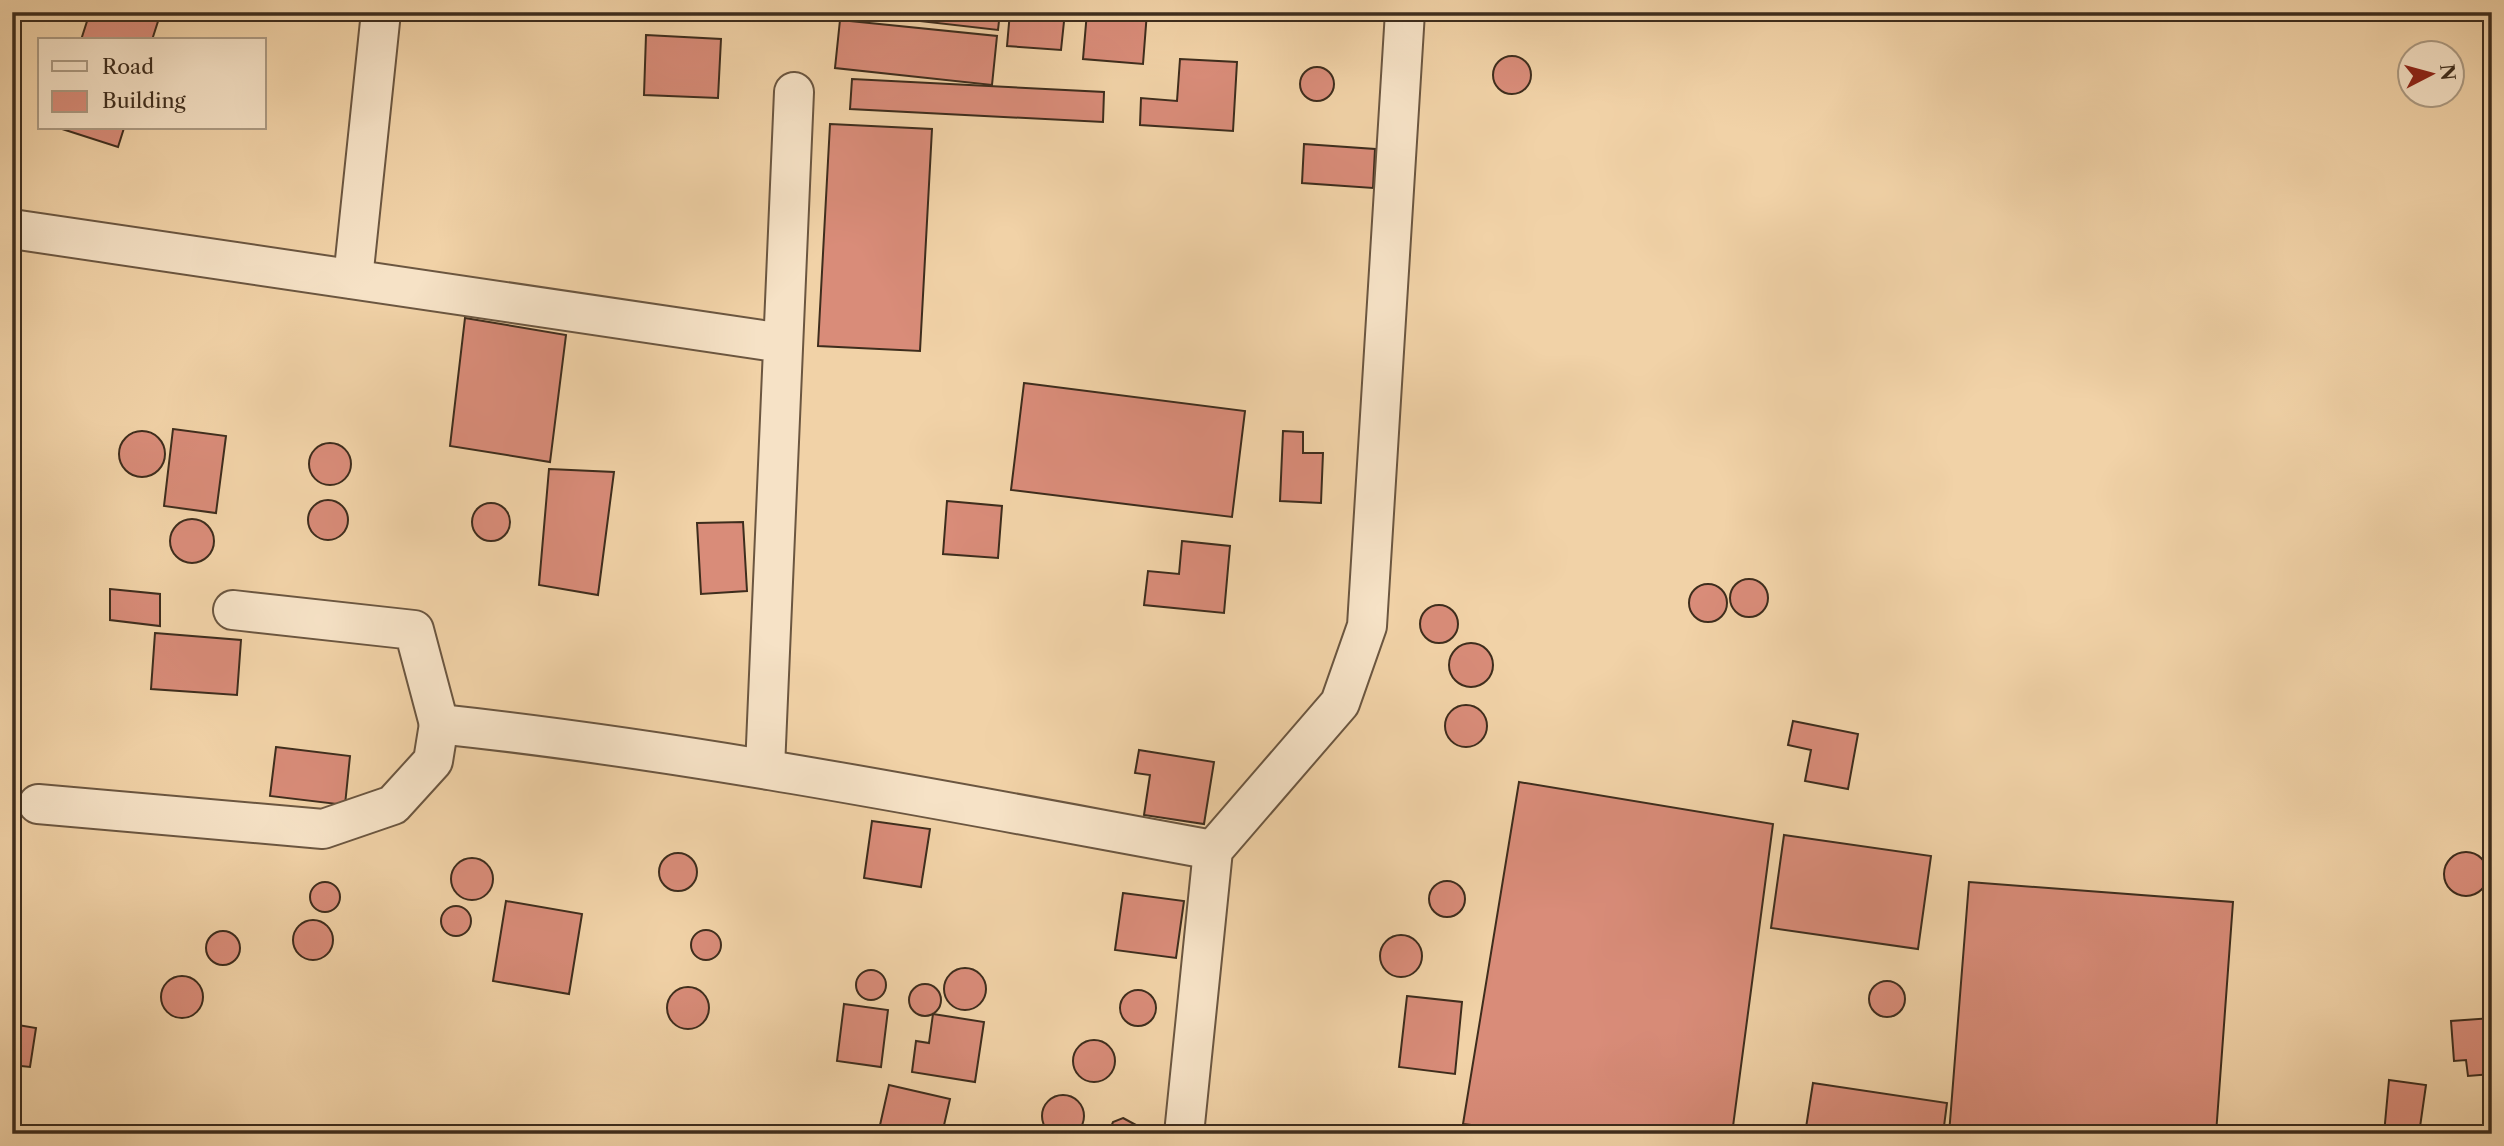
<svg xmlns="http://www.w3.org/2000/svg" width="2504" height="1146" font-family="'Libre Caslon Text',serif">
  <rect width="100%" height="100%" fill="#f1d2a7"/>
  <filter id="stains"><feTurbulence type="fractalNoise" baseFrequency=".00286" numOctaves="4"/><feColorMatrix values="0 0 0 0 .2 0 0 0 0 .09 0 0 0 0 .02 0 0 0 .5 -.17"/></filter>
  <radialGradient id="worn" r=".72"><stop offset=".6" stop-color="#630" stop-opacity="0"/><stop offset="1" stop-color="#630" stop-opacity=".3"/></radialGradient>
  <g fill="#d98c79" stroke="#3e2d1d" stroke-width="2">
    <path d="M90,12H161L152,40H81Z"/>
    <path d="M841,12H1000L998,30Z"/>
    <path d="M1010,12H1065L1061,50L1007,46Z"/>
    <path d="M1087,12H1147L1143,64L1083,59Z"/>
    <path d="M1210,12H1242L1241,20L1209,17Z"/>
    <path d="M2486,12H2492V27L2485,26Z"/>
    <path d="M840,20L997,36L992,85L835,68Z"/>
    <path d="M646,35L721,39L718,98L644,95Z"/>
    <circle cx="1512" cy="75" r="19"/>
    <path d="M1180,59L1237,62L1233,131L1140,125L1141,98L1177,101Z"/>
    <circle cx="1317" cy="84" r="17"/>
    <path d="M852,79L1104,92L1103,122L850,109Z"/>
    <path d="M830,124L932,129L920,351L818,346Z"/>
    <path d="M59,128H124L118,147Z"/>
    <path d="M1304,144L1375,149L1373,188L1302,183Z"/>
    <path d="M465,318L566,335L550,462L450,446Z"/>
    <rect x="12" y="328" width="7" height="55"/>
    <path d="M1024,383L1245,411L1232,517L1011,490Z"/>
    <path d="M173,429L226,436L216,513L164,506Z"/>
    <path d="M1283,431L1303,432V453H1323L1321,503L1280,501Z"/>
    <circle cx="142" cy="454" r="23"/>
    <circle cx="330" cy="464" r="21"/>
    <path d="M549,469L614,472L598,595L539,585Z"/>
    <circle cx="328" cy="520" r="20"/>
    <path d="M947,501L1002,506L998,558L943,554Z"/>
    <circle cx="491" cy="522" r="19"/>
    <circle cx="192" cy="541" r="22"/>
    <path d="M743,522L747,591L701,594L697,523Z"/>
    <path d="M1182,541L1230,546L1224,613L1144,605L1148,571L1179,574Z"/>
    <circle cx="1749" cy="598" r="19"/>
    <circle cx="1708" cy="603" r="19"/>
    <path d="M110,589L160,594V626L110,620Z"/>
    <circle cx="1439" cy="624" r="19"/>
    <path d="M155,633L241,640L237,695L151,689Z"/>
    <circle cx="1471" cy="665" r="22"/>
    <circle cx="1466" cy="726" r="21"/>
    <path d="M1793,721L1858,734L1848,789L1805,781L1811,750L1788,745Z"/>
    <path d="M276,747L350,756L345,805L270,796Z"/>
    <path d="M1139,750L1214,762L1204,824L1144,815L1150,775L1135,773Z"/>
    <path d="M1519,782L1773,824L1732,1134H1547L1463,1124Z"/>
    <path d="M872,821L930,829L921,887L864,878Z"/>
    <path d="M1784,835L1931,856L1918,949L1771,928Z"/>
    <circle cx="2466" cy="874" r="22"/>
    <circle cx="678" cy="872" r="19"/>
    <circle cx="472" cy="879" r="21"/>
    <circle cx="1447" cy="899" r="18"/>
    <circle cx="325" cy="897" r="15"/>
    <path d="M1969,882L2233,902L2216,1134H1949Z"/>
    <path d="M1123,893L1184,901L1176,958L1115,950Z"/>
    <path d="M506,901L582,914L569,994L493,981Z"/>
    <circle cx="456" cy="921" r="15"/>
    <circle cx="313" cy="940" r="20"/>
    <circle cx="706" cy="945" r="15"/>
    <circle cx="223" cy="948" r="17"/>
    <circle cx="1401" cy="956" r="21"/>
    <circle cx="965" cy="989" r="21"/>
    <circle cx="871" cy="985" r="15"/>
    <circle cx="182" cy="997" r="21"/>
    <circle cx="1887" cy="999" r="18"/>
    <circle cx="925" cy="1000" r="16"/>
    <circle cx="688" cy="1008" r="21"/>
    <circle cx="1138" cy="1008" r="18"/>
    <path d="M1407,996L1462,1002L1455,1074L1399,1067Z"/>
    <path d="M844,1004L888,1010L881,1067L837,1061Z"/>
    <path d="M933,1014L984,1022L975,1082L912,1072L916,1041L929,1043Z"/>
    <path d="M2492,1018V1074L2468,1076L2466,1060L2454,1061L2451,1021Z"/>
    <path d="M12,1024L36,1028L30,1067L12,1065Z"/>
    <circle cx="1094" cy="1061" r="21"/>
    <path d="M2389,1080L2426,1085L2419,1134H2384Z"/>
    <path d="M1813,1083L1947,1103L1943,1134H1805Z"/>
    <path d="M889,1085L950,1099L942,1134H878Z"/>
    <circle cx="1063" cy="1116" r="21"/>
    <path d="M1123,1118L1136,1125L1138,1134H1108L1113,1122Z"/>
  </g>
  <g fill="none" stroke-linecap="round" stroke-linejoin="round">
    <defs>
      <g id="minor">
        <path d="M12,229L783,343"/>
        <path d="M353,279L381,12"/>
        <path d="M233,610L414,630L439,724"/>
        <path d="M765,768L794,92"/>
        <path d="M38,804L323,829L393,805L433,761L439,724C699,752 956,803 1213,850"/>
        <path d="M1184,1134L1213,850L1340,703L1367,626L1405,12"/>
      </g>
    </defs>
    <use href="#minor" stroke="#6b5640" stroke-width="42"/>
    <use href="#minor" stroke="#f6e2c6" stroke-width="38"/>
  </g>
  <rect width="2504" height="1146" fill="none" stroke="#f1d2a7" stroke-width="42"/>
  <rect x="14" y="14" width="2476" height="1118" fill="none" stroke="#3e2d1d" stroke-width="3.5"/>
  <rect x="21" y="21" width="2462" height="1104" fill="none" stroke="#3e2d1d" stroke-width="2"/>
  <rect x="38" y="38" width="228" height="91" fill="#f6e2c6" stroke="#ac9a82" stroke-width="2"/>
  <rect x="52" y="61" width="35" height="10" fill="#f6e2c6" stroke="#ac9a82" stroke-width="2"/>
  <text x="102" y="74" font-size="21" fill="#3e2d1d">Road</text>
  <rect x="52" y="91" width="35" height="21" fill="#d98c79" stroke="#ac9a82" stroke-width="2"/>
  <text x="102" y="108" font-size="21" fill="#3e2d1d">Building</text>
  <g transform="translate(2431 74) rotate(84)"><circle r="33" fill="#f6e2c6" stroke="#ac9a82" stroke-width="2"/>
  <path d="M0-5L12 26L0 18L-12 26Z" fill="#8f2418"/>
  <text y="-10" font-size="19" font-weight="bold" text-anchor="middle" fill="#3e2d1d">N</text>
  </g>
  <rect width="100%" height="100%" filter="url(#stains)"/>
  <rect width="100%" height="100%" fill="url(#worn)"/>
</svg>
